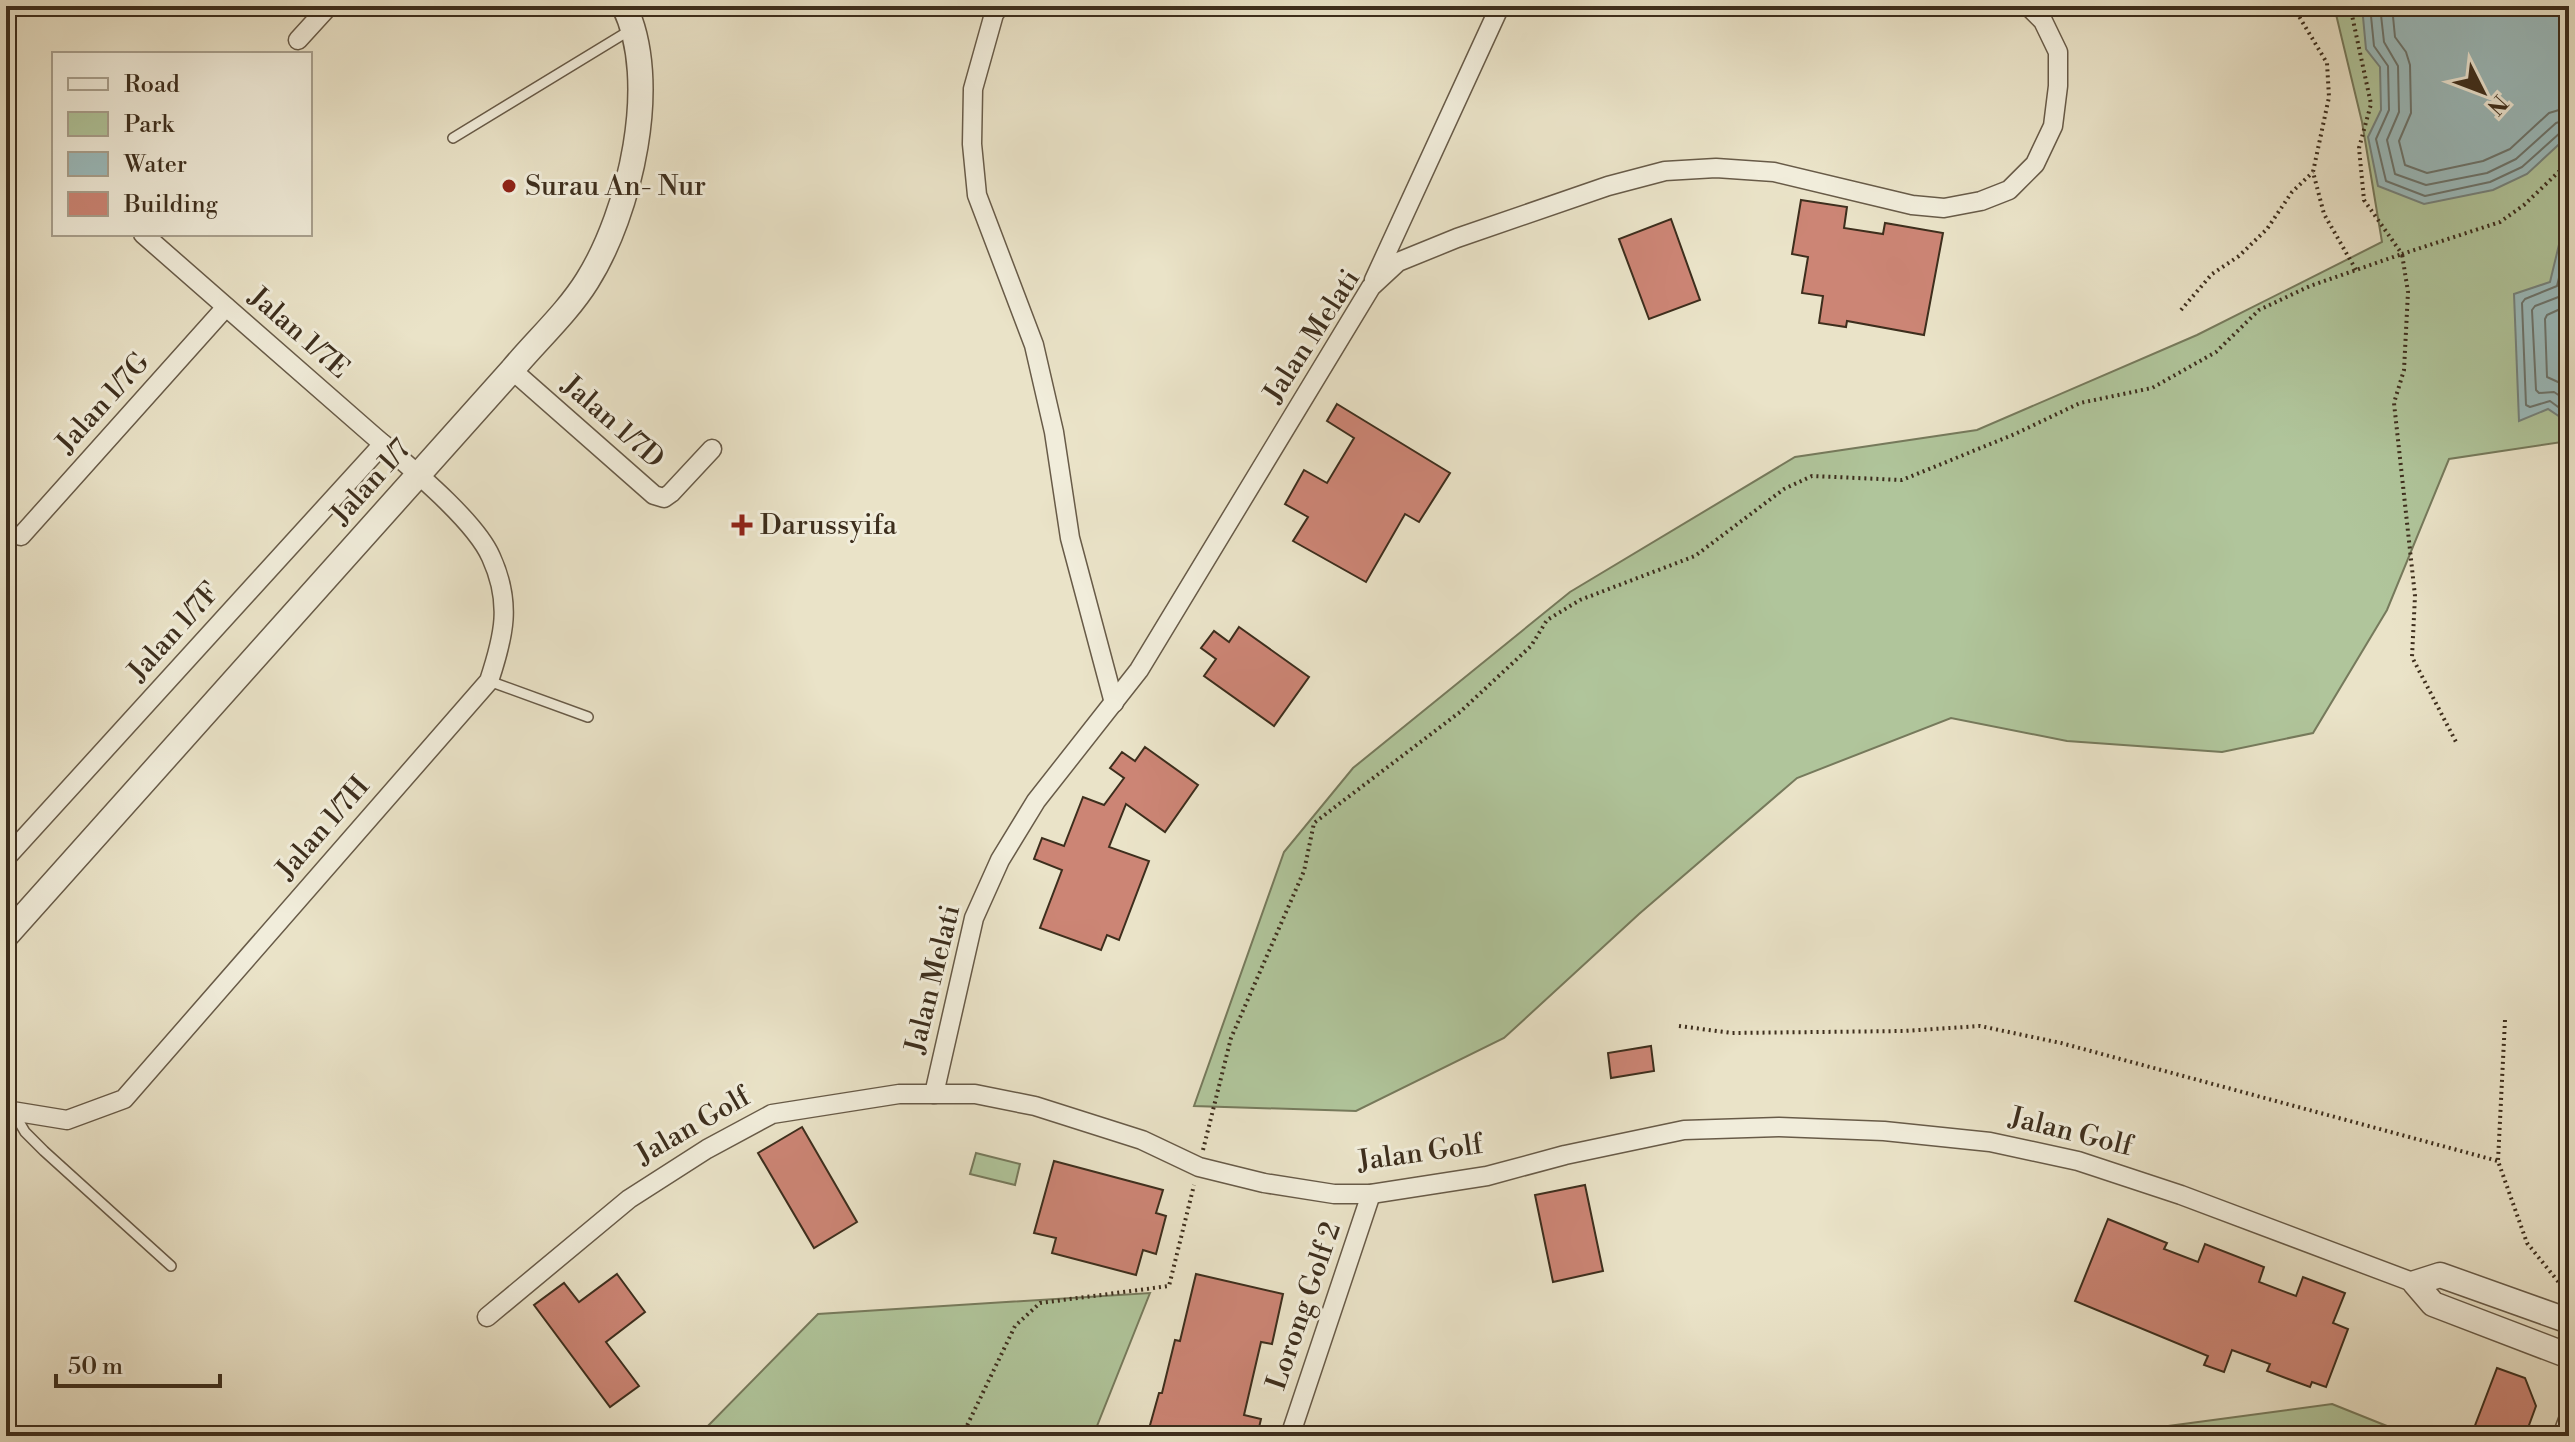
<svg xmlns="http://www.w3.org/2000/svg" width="2575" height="1442" font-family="'Libre Bodoni',serif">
  <rect width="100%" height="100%" fill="#eae3c8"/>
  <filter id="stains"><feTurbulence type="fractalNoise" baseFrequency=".0025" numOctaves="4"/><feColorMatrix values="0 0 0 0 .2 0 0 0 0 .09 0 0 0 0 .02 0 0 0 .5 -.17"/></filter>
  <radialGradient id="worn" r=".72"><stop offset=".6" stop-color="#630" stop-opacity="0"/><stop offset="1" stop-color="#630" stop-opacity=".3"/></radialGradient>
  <g fill="#b0c59b" stroke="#767a5c" stroke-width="2">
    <path d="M2334,6H2569V441L2449,459L2387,610L2313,733L2222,752L2067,741L1951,718L1797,778L1639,914L1504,1038L1356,1111L1194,1106L1284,852L1353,768L1570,592L1795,457L1977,430L2197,335L2382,242L2362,122Z"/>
    <path d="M976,1153L1020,1164L1015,1185L970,1174Z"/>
    <path d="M1150,1293L1093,1436H698L818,1314Z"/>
    <path d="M2332,1404L2412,1436H2114L2116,1433Z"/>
  </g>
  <g fill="#9bbcbe" stroke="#75837e" stroke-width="2">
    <path d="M2362,6H2569V135L2527,174L2493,190L2424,204L2378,186L2368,137L2381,110L2380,67L2366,49Z"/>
    <path d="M2569,203V423L2548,409L2519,421L2514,294L2550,282Z"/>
  </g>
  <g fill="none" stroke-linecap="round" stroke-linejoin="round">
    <g stroke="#6c756e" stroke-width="2">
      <path d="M2370,6L2374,46L2388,66L2389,110L2376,139L2386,181L2425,196L2490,182L2522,167L2561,132L2569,130"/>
      <path d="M2380,6L2384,42L2398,66L2399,112L2387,140L2395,174L2426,185L2487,173L2516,159L2556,123L2569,119"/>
      <path d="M2392,6L2395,37L2406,52L2410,65L2411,113L2399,141L2405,165L2427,173L2483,161L2510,149L2549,113L2569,107"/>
      <path d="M2569,237L2557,286L2525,299L2522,303L2526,405L2530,407L2550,401L2569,415"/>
      <path d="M2569,280L2561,296L2535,306L2532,310L2536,390L2539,393L2554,392L2569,402"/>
      <path d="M2569,305L2547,315L2545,319L2547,377L2569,387"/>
    </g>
  </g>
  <g fill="#cc8575" stroke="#3d2e1d" stroke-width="2">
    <path d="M1801,200L1847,207L1844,228L1883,234L1885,223L1943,233L1924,335L1847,321L1846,327L1819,323L1823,296L1802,293L1808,257L1792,254Z"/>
    <path d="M1671,219L1700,300L1649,319L1619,239Z"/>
    <path d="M1337,404L1450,473L1419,522L1405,514L1366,582L1293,541L1308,517L1285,504L1304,470L1327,483L1354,438L1327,421Z"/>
    <path d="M1239,627L1309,677L1274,726L1204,676L1216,659L1201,648L1214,631L1229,642Z"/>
    <path d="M1145,747L1198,785L1165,832L1126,804L1109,847L1149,861L1119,940L1107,935L1101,950L1040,928L1062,870L1034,859L1042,838L1064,846L1083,797L1104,805L1124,778L1110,768L1122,752L1135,761Z"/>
    <path d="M1651,1046L1654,1071L1611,1078L1608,1053Z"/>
    <path d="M802,1127L857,1222L814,1248L758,1153Z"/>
    <path d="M1054,1161L1163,1190L1156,1213L1166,1216L1156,1254L1143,1250L1136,1275L1052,1253L1056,1238L1034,1233Z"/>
    <path d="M1585,1185L1603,1271L1553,1282L1535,1195Z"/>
    <path d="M2108,1219L2167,1243L2164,1249L2198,1262L2205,1244L2264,1267L2259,1282L2296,1296L2303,1277L2345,1293L2333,1323L2348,1329L2326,1387L2312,1382L2310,1387L2267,1371L2270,1364L2232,1350L2224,1372L2204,1365L2208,1356L2075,1301Z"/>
    <path d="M617,1274L645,1312L606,1342L639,1386L610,1407L534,1305L564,1283L579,1302Z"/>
    <path d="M1196,1274L1283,1294L1272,1344L1261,1342L1244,1415L1261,1419L1257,1436H1147L1159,1393H1162L1175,1340L1180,1341Z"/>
    <path d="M2497,1368L2525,1378L2536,1406L2525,1436H2471Z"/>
  </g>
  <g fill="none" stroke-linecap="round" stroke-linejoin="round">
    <defs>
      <g id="service">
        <path d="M453,138L632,29"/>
        <path d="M489,681L588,717"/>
        <path d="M14,1113L25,1132L44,1151L171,1266"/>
      </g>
      <g id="minor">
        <path d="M1000,6L994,14L973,89L972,144L977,195L1034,345L1054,432L1070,538L1114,703"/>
        <path d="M298,40L329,6"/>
        <path d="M1374,280L1500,6"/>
        <path d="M512,370L654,495L664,498L671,493L712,449"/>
        <path d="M21,536L226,307"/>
        <path d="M6,858L383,444"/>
        <path d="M934,1094L974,918L1000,860L1036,801L1139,670L1371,287L1398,262L1457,238L1608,186L1665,171L1716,168L1774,172L1912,205L1944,208L1981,201L2009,190L2035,164L2053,126L2058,86V52L2043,21L2028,6"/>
        <path d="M6,1105L12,1111L67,1120L124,1099L489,681C504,636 512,603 491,557C474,518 402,461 368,431C293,366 218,300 143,234"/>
        <path d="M487,1317L629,1199L707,1149L772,1114L899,1094H975L1035,1106L1142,1140L1199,1167L1264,1183L1334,1194H1371L1487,1176L1565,1155L1684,1130L1779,1127L1884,1131L1990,1142L2078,1161L2181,1195L2415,1283"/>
        <path d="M1290,1436L1371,1194"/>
        <path d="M2562,1436L2569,1417"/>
      </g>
      <g id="tertiary">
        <path d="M6,936L512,370C536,341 567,313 587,281C630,213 661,81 624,6"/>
        <path d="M2569,1321L2440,1275L2415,1283L2433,1304L2569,1356"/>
      </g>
    </defs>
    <use href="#service" stroke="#685b48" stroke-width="12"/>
    <use href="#minor" stroke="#685b48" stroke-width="21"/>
    <use href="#tertiary" stroke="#685b48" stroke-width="27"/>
    <g stroke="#3d2e1d" stroke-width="4" stroke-dasharray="2 4" stroke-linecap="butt">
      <path d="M2295,6L2297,13L2327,63L2329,97L2313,172L2324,214L2356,270"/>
      <path d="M2350,6L2371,104L2359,148L2364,200L2402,254L2500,222L2524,205L2569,162"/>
      <path d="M2181,310L2212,274L2239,256L2267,229L2292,192L2313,172"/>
      <path d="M2505,1020L2498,1161L2527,1243L2569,1295"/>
      <path d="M1679,1026L1732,1033L1904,1031L1980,1026L2061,1043L2498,1161"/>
      <path d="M1203,1150L1231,1038L1304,871L1314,823L1460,712L1531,646L1547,620L1580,600L1695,556L1784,489L1812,476L1902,480L2015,434L2080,403L2152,388L2216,352L2259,310L2310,286L2402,254L2408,292L2404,370L2394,403L2415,596L2412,657L2456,742"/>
      <path d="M962,1436L1015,1326L1040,1303L1169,1286L1194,1185"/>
    </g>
    <use href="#service" stroke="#f1eddb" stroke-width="9"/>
    <use href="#minor" stroke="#f1eddb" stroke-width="18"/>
    <use href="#tertiary" stroke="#f1eddb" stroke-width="24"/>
  </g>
  <g fill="#8f2418" stroke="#f1eddb" stroke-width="3">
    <circle cx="509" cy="186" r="8"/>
    <path d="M738 513h8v8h8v8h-8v8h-8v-8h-8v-8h8z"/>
  </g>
  <g text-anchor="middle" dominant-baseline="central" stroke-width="6" stroke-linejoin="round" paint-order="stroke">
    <g font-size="28" fill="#3d2e1d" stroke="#f1eddb" text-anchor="start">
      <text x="525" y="186">Surau An- Nur</text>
      <text x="760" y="525">Darussyifa</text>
    </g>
    <g font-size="28" fill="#3d2e1d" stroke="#f1eddb">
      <text transform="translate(299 333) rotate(41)">Jalan 1/7E</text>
      <text transform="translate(1312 336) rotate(-57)">Jalan Melati</text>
      <text transform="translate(103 403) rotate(-48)">Jalan 1/7G</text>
      <text transform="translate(613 422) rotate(41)">Jalan 1/7D</text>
      <text transform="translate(371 482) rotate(-48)">Jalan 1/7</text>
      <text transform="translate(174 632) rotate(-48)">Jalan 1/7F</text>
      <text transform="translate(323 828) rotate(-49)">Jalan 1/7H</text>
      <text transform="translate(933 979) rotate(-76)">Jalan Melati</text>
      <text transform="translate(693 1126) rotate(-30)">Jalan Golf</text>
      <text transform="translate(2071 1132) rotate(14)">Jalan Golf</text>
      <text transform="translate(1420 1153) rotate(-8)">Jalan Golf</text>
      <text transform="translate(1304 1306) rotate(-71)">Lorong Golf 2</text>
    </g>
  </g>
  <rect width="2575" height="1442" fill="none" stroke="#eae3c8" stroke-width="32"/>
  <rect x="8" y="8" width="2559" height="1426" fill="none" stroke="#3d2e1d" stroke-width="4"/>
  <rect x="16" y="16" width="2543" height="1410" fill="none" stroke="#3d2e1d" stroke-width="2"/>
  <rect x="52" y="52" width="260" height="184" fill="#f1eddb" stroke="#a9a18f" stroke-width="2"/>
  <rect x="68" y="78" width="40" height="12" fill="#f1eddb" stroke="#a9a18f" stroke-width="2"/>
  <text x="124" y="92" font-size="24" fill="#3d2e1d">Road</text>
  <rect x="68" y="112" width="40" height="24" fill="#b0c59b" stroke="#a9a18f" stroke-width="2"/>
  <text x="124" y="132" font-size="24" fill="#3d2e1d">Park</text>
  <rect x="68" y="152" width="40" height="24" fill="#9bbcbe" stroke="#a9a18f" stroke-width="2"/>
  <text x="124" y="172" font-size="24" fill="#3d2e1d">Water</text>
  <rect x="68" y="192" width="40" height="24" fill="#cc8575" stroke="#a9a18f" stroke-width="2"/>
  <text x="124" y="212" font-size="24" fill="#3d2e1d">Building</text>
  <g transform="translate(2483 92) rotate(132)" stroke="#f1eddb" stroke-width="6" paint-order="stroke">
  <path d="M0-6L14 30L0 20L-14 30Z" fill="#3d2e1d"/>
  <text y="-12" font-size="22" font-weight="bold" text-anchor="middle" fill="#3d2e1d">N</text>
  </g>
  <path d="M56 1374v12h164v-12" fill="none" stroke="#3d2e1d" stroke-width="4"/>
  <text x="68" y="1374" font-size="24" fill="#3d2e1d" stroke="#f1eddb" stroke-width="6" paint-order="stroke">50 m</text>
  <rect width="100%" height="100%" filter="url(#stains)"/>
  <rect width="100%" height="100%" fill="url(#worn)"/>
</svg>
